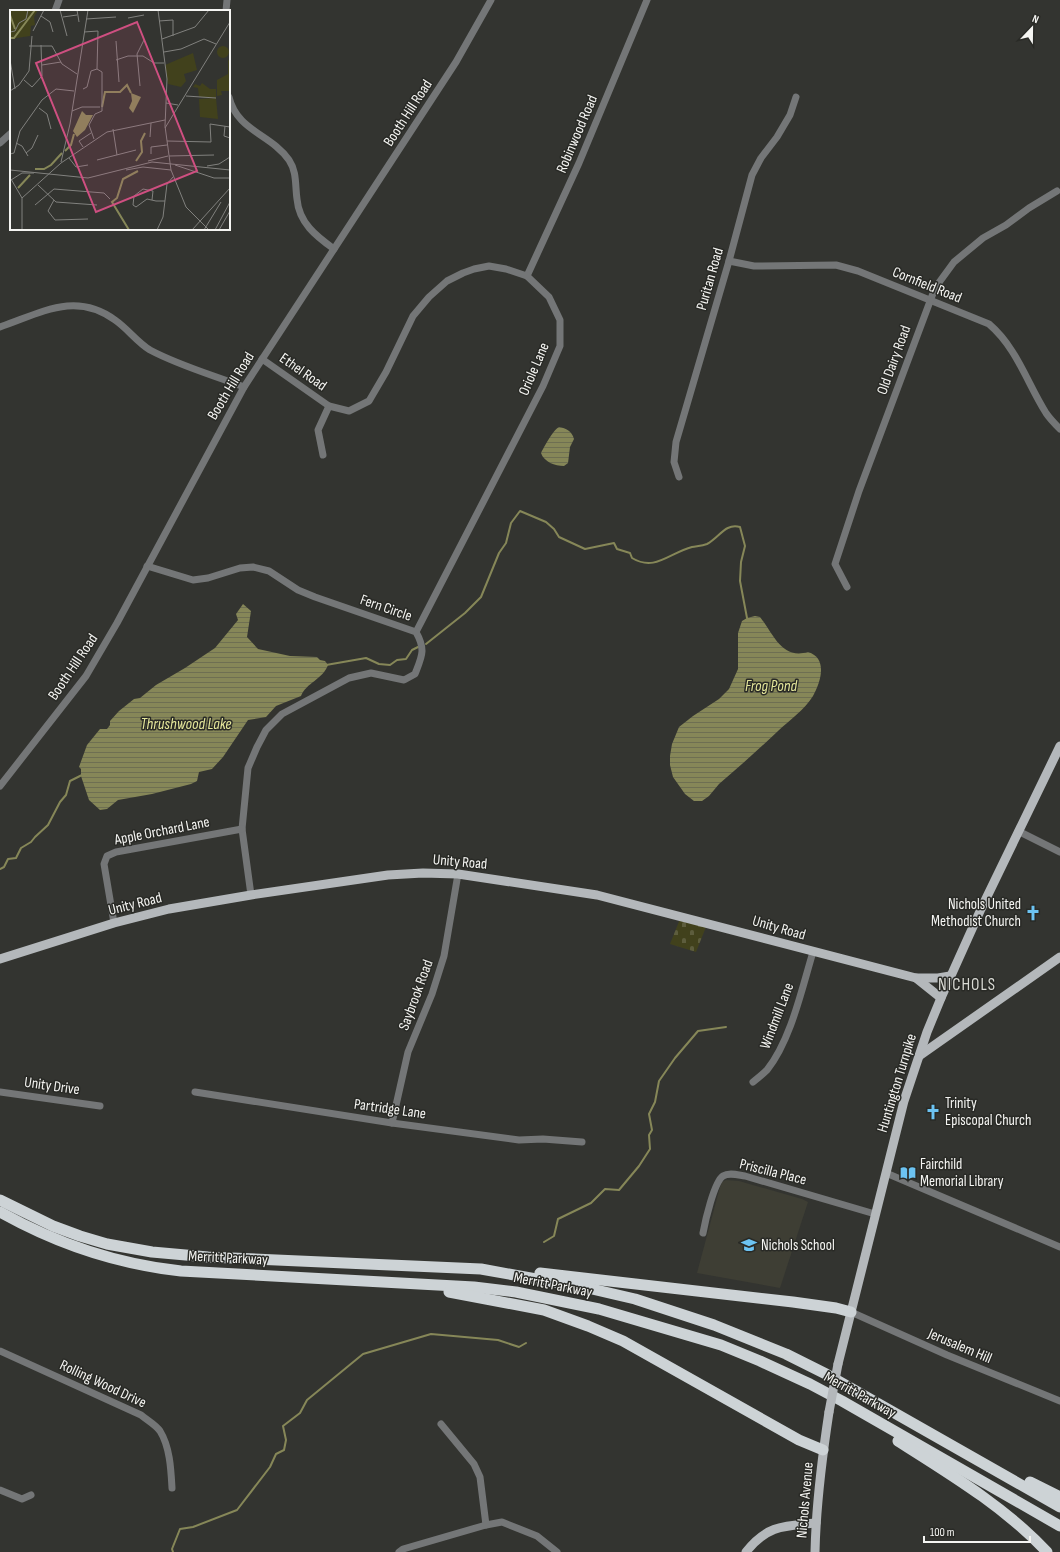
<svg xmlns="http://www.w3.org/2000/svg" width="1060" height="1552" font-family="'Sofia Sans Condensed',sans-serif">
  <defs>
    <pattern id="cemetery-stones" width="16" height="16" patternUnits="userSpaceOnUse"><rect width="16" height="16" fill="#41411c"/><path d="M2 7V4a2 2 0 0 1 4 0v3zM10 15v-3a2 2 0 0 1 4 0v3z" fill="#5d5d3d"/></pattern>
    <pattern id="water-rules" width="6" height="5" patternUnits="userSpaceOnUse"><rect width="6" height="5" fill="#868758"/><path d="M0 2.5h6" fill="none" stroke="#6e6f52"/></pattern>
  </defs>
  <rect width="100%" height="100%" fill="#333430"/>
  <path fill="#3e3e34" d="M726,1180L739,1181L802,1199L808,1202L780,1288L697,1273L720,1187L722,1182Z"/>
  <path fill="url(#cemetery-stones)" d="M682,914L708,922L696,952L670,944Z"/>
  <g fill="url(#water-rules)">
    <path d="M559,427C566,428 572,431 574,439L570,447L568,463L564,466C555,466 544,462 541,453C544,447 553,430 559,427Z"/>
    <path d="M243,604L251,611L247,637L258,649L290,656L317,657L320,660L325,661L328,665C323,679 306,683 301,696L276,706L266,717L248,720L223,757L212,769L199,772L197,781L191,784L152,794L118,800L107,809L100,810L89,800L81,776V769L79,767L87,745L100,729H107L110,725V721L119,711L134,699L140,698L156,685L185,668L215,648L238,620L236,614Z"/>
    <path d="M755,616L760,617C773,633 781,660 808,652C828,658 821,682 813,696C805,709 790,720 778,731C759,749 739,767 719,784L709,796L702,801H694L685,794L673,777L670,765V756L672,744L679,727L693,716L719,699L729,689L738,669V633L742,621L747,618Z"/>
  </g>
  <g fill="none" stroke-linecap="round" stroke-linejoin="round">
    <g stroke="#868758" stroke-width="2">
      <path d="M426,644L465,613L481,597L499,553L506,543L511,523L520,511L546,522L554,529L559,537L585,549L614,543L617,549L630,553L632,558C655,572 669,553 692,547C697,546 702,546 707,544C720,537 725,523 740,527L745,546L741,562L740,581L747,618"/>
      <path d="M326,665L366,658L379,664L390,665L397,660L406,659L412,650L418,647"/>
      <path d="M0,869L4,867L8,859L16,858L21,848L31,842L35,837L48,825L60,802L66,795L70,781L82,775"/>
      <path d="M544,1242L554,1236L558,1219L591,1203L605,1189L619,1190L639,1166L650,1149L649,1135L652,1130L649,1114L655,1102L659,1081L675,1058L698,1031L726,1027"/>
      <path d="M173,1552L172,1549L180,1529L193,1527L237,1510L270,1467L276,1454L284,1450L286,1440L283,1426L300,1413L307,1400L363,1354L431,1334L498,1340L519,1347L526,1343"/>
    </g>
    <g stroke="#747677" stroke-width="7">
      <path d="M55,11L59,0"/>
      <path d="M226,11L227,0"/>
      <path d="M229,97C237,131 271,134 289,160C297,172 295,185 297,199C299,223 316,236 334,249"/>
      <path d="M0,143L11,133"/>
      <path d="M729,261L754,266L836,265L858,271L989,324C1017,348 1027,383 1046,413C1050,419 1055,424 1060,429"/>
      <path d="M527,276L579,163L647,0"/>
      <path d="M0,327C41,313 75,291 115,320C128,329 137,342 150,350C180,366 213,375 244,387"/>
      <path d="M262,359L329,406L349,411L369,401L386,372L413,316L429,297L447,281L463,273L474,269L489,266L506,269L527,276L549,297L560,320V346L543,386L416,632"/>
      <path d="M323,455L318,430L329,406"/>
      <path d="M679,477L674,462L676,442L729,261L752,175L761,158L777,137L790,115L796,97"/>
      <path d="M147,566L193,580L208,578L240,568L253,567L269,571L298,590L315,597L416,632C426,650 422,656 415,674L404,680L371,673L349,678L282,714L266,730L257,747L248,768L242,829L251,895"/>
      <path d="M847,587L835,564L859,491L935,288L954,262L983,238L1006,225L1029,208L1057,191"/>
      <path d="M0,786L86,676L117,623L244,387L456,62L491,0"/>
      <path d="M1018,831L1060,852"/>
      <path d="M114,923L104,864L107,856L116,852L242,829"/>
      <path d="M753,1082C758,1078 763,1074 767,1070C791,1040 802,988 813,952"/>
      <path d="M0,1092L100,1106"/>
      <path d="M195,1092L392,1123L519,1140L543,1139L582,1142"/>
      <path d="M392,1123L408,1052L432,994L444,956L458,874"/>
      <path d="M886,1173L1060,1247"/>
      <path d="M703,1233C705,1222 714,1182 723,1176C729,1172 738,1175 745,1176L875,1214"/>
      <path d="M851,1312L947,1355L1060,1401"/>
      <path d="M0,1351L141,1415C147,1420 156,1425 160,1431C170,1447 171,1470 172,1488"/>
      <path d="M441,1424L474,1464L480,1477L486,1525"/>
      <path d="M0,1490L22,1499L31,1495"/>
      <path d="M399,1552L403,1549L486,1525L502,1522L537,1536L557,1552"/>
    </g>
    <g stroke="#b4b8bb" stroke-width="9">
      <path d="M0,959L114,923L169,909L251,895L388,875L423,873L458,874L597,895L916,978H938L950,976"/>
      <path d="M916,978L941,998"/>
      <path d="M919,1056L1060,957"/>
      <path d="M838,1364L904,1101L927,1032L941,998L981,909L1060,746"/>
      <path d="M746,1552C767,1525 784,1526 816,1523"/>
      <path d="M815,1552C816,1505 822,1458 829,1412"/>
    </g>
    <g stroke="#cdd3d6" stroke-width="11">
      <path d="M0,1200L53,1226L80,1236L107,1244L152,1252L208,1257L481,1269L592,1289L635,1299L714,1325L786,1354L826,1374L1060,1507"/>
      <path d="M0,1212C57,1244 116,1264 181,1271L474,1287L516,1292L599,1309L721,1345L760,1361L810,1384L842,1401L1060,1526"/>
      <path d="M540,1273L793,1302L836,1308L851,1312"/>
      <path d="M449,1292L544,1310L588,1326L623,1341L799,1440L823,1450"/>
      <path d="M898,1441C950,1474 1005,1507 1047,1552"/>
      <path d="M1030,1482L1060,1497"/>
    </g>
    <path stroke="#b4b8bb" stroke-width="9" d="M829,1412L838,1364"/>
  </g>
  <defs>
    <symbol id="church-bare" viewBox="-9 -9 18 18"><path d="M-1.2-6h2.4v3.5h3.3v2.4h-3.3V6h-2.4V-.1h-3.3v-2.4h3.3Z" fill="#6cc3f2" stroke="#292a26" stroke-width="2.5" paint-order="stroke"/></symbol>
    <symbol id="library-bare" viewBox="-9 -9 18 18"><path d="M-6-4Q-3-5.5-.7-3.5V5Q-3 3-6 4ZM6-4Q3-5.5 .7-3.5V5Q3 3 6 4Z" fill="#6cc3f2" stroke="#292a26" stroke-width="2.5" paint-order="stroke"/></symbol>
    <symbol id="school-bare" viewBox="-9 -9 18 18"><path d="M0-5L7-2L0 1L-7-2ZM-4 1L0 2.5L4 1V4Q0 6-4 4Z" fill="#6cc3f2" stroke="#292a26" stroke-width="2.5" paint-order="stroke"/></symbol>
  </defs>
  <g fill-rule="evenodd">
    <use href="#church-bare" x="1022" y="902" width="22" height="22"/>
    <use href="#church-bare" x="922" y="1101" width="22" height="22"/>
    <use href="#library-bare" x="897" y="1162" width="22" height="22"/>
    <use href="#school-bare" x="738" y="1234" width="22" height="22"/>
  </g>
  <g text-anchor="middle" dominant-baseline="central" stroke-width="3" stroke-linejoin="round" paint-order="stroke">
    <g font-size="15" fill="#f5f5f2" stroke="#292a26">
      <text transform="translate(408 113) rotate(-57)">Booth Hill Road</text>
      <text transform="translate(577 134) rotate(-67)">Robinwood Road</text>
      <text transform="translate(710 279) rotate(-74)">Puritan Road</text>
      <text transform="translate(927 285) rotate(22)">Cornfield Road</text>
      <text transform="translate(894 360) rotate(-70)">Old Dairy Road</text>
      <text transform="translate(534 369) rotate(-67)">Oriole Lane</text>
      <text transform="translate(303 372) rotate(35)">Ethel Road</text>
      <text transform="translate(231 386) rotate(-59)">Booth Hill Road</text>
      <text transform="translate(386 608) rotate(19)">Fern Circle</text>
      <text transform="translate(73 667) rotate(-56)">Booth Hill Road</text>
      <text transform="translate(162 831) rotate(-11)">Apple Orchard Lane</text>
      <text transform="translate(460 862) rotate(5)">Unity Road</text>
      <text transform="translate(135 904) rotate(-14)">Unity Road</text>
      <text transform="translate(779 928) rotate(16)">Unity Road</text>
      <text transform="translate(416 995) rotate(-70)">Saybrook Road</text>
      <text transform="translate(777 1016) rotate(-69)">Windmill Lane</text>
      <text transform="translate(897 1083) rotate(-73)">Huntington Turnpike</text>
      <text transform="translate(52 1086) rotate(8)">Unity Drive</text>
      <text transform="translate(390 1109) rotate(8)">Partridge Lane</text>
      <text transform="translate(773 1172) rotate(14)">Priscilla Place</text>
      <text transform="translate(228 1258) rotate(3)">Merritt Parkway</text>
      <text transform="translate(553 1285) rotate(11)">Merritt Parkway</text>
      <text transform="translate(960 1346) rotate(23)">Jerusalem Hill</text>
      <text transform="translate(103 1384) rotate(25)">Rolling Wood Drive</text>
      <text transform="translate(860 1395) rotate(29)">Merritt Parkway</text>
      <text transform="translate(805 1500) rotate(-85)">Nichols Avenue</text>
    </g>
    <g font-size="15" fill="#f5f5f2" stroke="#292a26" text-anchor="start">
      <text x="1021" y="904" text-anchor="end">Nichols United<tspan x="1021" dy="17">Methodist Church</tspan></text>
      <text x="945" y="1103">Trinity<tspan x="945" dy="17">Episcopal Church</tspan></text>
      <text x="920" y="1164">Fairchild<tspan x="920" dy="17">Memorial Library</tspan></text>
      <text x="761" y="1245">Nichols School</text>
    </g>
    <g font-size="16" font-style="italic" fill="#e5e79b" stroke="#292a26">
      <text x="771" y="686">Frog Pond</text>
      <text x="186" y="724">Thrushwood Lake</text>
    </g>
    <g font-size="17" letter-spacing="1" fill="#dadbd5" stroke="#292a26">
      <text x="967" y="985">NICHOLS</text>
    </g>
  </g>
  <g transform="translate(10 10)">
    <rect width="220" height="220" fill="#333430"/>
    <path d="M0,0H28L24,7L25,15L21,16L20,26L0,29ZM207 42a6 6 0 1 1 12 0a6 6 0 1 1-12 0ZM218,50L220,51V81H211L212,85L207,86V70L218,64Z" fill="#41411c"/>
    <path d="M206,88L208,109L190,107L189,89Z" fill="#41411c"/>
    <path d="M0,0H18L16,8L9,14L5,20L0,22ZM183,43L187,60L174,64L176,71L171,77L158,74L155,55ZM192,73L200,79H206V88L189,87L188,78L183,77L185,74L190,76Z" fill="#41411c"/>
    <path d="M121,83L131,87L123,103L119,98L122,91ZM72,101L76,105H83L75,120L67,127L63,121Z" fill="#868758"/>
    <path fill="none" stroke="#868758" stroke-width="2" d="M0,5L5,19M0,28H4L25,0M92,97L95,82H110L117,75L121,83M55,141L61,135L64,124M126,151L132,142L131,131L135,123M25,159H34L41,155L52,143M8,178L20,165M119,220L102,192L107,188L113,169L128,161"/>
    <path fill="none" stroke="#81817e" stroke-width="1" d="M50,0L57,26M67,0L69,12M148,0L157,69L155,116L161,160L176,197L199,220M31,6L40,12L43,22M53,7L67,5M118,8L134,5M76,9L106,7M149,11L163,10V26M23,21L34,0M0,22L5,21L9,13L16,9L18,0M74,22L88,21L87,59M152,29L185,17L199,0M106,31L109,72M19,36H42L52,54L67,64M154,42L171,39L194,29L206,34M0,50L5,79M106,50L118,46H133L144,53H154M32,55L51,52M14,70L22,77L32,66L31,35M130,76L127,44L134,30M73,79L77,77L81,61L87,59L92,62V101L85,104L79,115L84,129M0,81L9,75L19,61L22,26M176,86L206,88M156,93L168,95M29,98L37,104L41,119M62,101L72,97H90M215,116L214,126L220,128M155,118L220,12M103,119L107,145M140,127L141,113M157,131L201,132L200,114L220,117M6,133L12,136L18,146M73,137L69,131L81,123M16,143L22,138L28,125M0,144L4,143L10,121L32,90L46,79L64,81M141,144V137L157,135M159,146L204,145M59,148L66,157L78,155M87,150L126,140M138,151L158,146M51,152L60,114L78,0M165,155L204,168H220M197,156L209,154L220,147M0,160L78,168L142,152L220,160M116,160L133,157L161,160M1,169L12,188V220M1,170L12,163H24M28,175L46,192L87,195M12,188L51,153L97,122L155,110M44,190L38,201L45,210L78,209M142,190L143,181L133,179L124,186L123,195L126,197L137,189L146,191H155M25,195L44,179L94,183L100,189M147,220L153,207L157,174L163,167M182,220L220,178M194,220L211,192M205,220L220,192M209,220L220,201"/>
    <path fill="#cf4f81" fill-opacity="0.15" stroke="#cf4f81" stroke-width="2" d="M127,12L187,161L86,202L26,53Z"/>
    <rect width="220" height="220" fill="none" stroke="#f5f5f2" stroke-width="2"/>
  </g>
  <g transform="translate(1032 28) rotate(22)" stroke="#292a26" stroke-width="3" paint-order="stroke">
  <path d="M0-3L7 15L0 10L-7 15Z" fill="#f5f5f2"/>
  <text y="-6" font-size="11" font-weight="bold" text-anchor="middle" fill="#f5f5f2">N</text>
  </g>
  <path d="M924 1536v6h106v-6" fill="none" stroke="#f5f5f2" stroke-width="2"/>
  <text x="930" y="1536" font-size="12" fill="#f5f5f2" stroke="#292a26" stroke-width="3" paint-order="stroke">100 m</text>
</svg>
